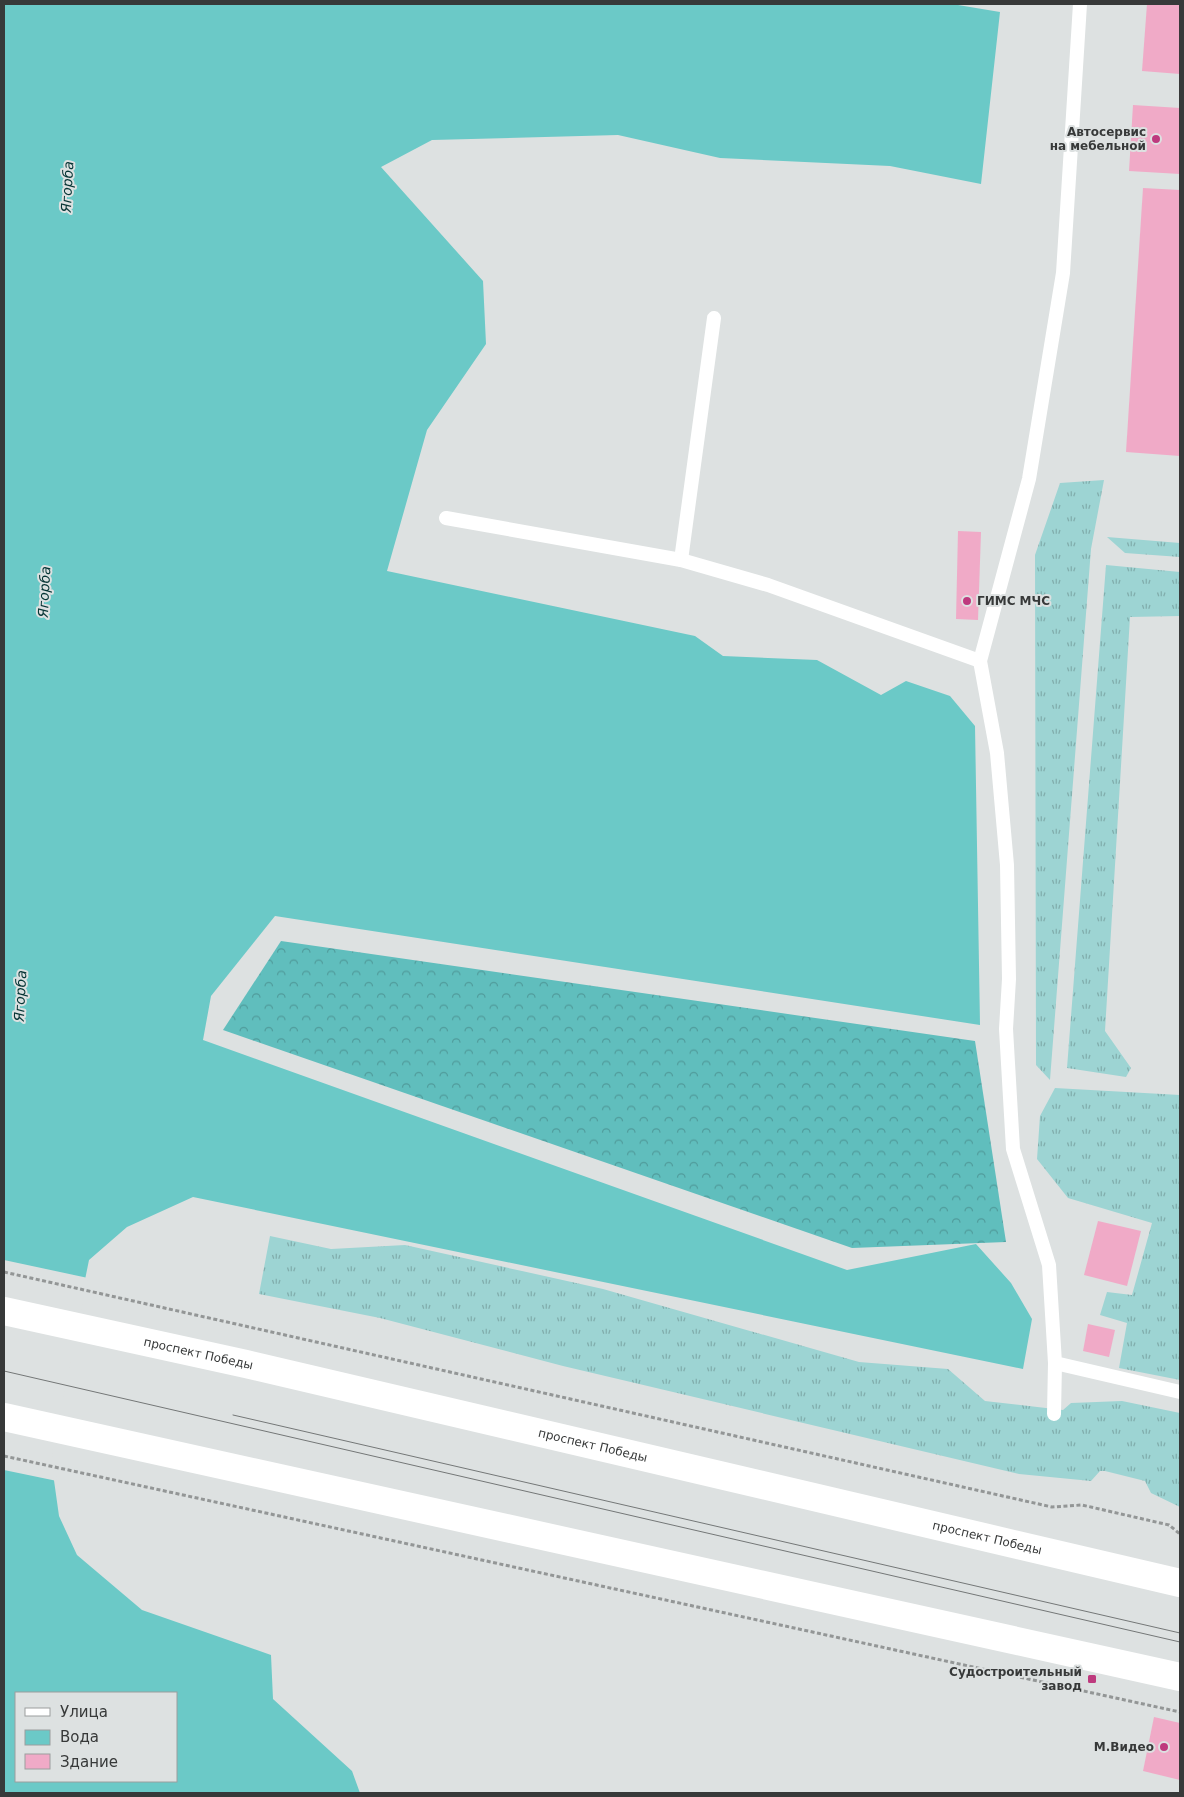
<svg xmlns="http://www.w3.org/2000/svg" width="1184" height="1797" font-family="'DejaVu Sans',sans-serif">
  <defs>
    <pattern id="grass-tufts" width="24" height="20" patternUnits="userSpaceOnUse" patternTransform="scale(1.25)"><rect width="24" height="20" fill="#9dd4d3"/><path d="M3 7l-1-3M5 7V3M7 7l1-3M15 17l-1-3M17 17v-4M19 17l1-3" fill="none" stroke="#81adac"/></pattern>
    <pattern id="forest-crowns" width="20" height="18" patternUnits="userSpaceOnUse" patternTransform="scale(1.25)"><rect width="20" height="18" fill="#60bebd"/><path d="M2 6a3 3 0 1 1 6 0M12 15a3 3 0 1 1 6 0" fill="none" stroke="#509b9b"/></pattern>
  </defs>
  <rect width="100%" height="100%" fill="#dde1e1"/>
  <g fill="url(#grass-tufts)">
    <path d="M1104,480L1091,549L1050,1080L1036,1065L1035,555L1060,483Z"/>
    <path d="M1107,537L1180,543V557L1125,553Z"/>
    <path d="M1106,565L1180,572V616L1130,617L1105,1031L1131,1068L1126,1077L1067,1068Z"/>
    <path d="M1055,1088L1180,1095V1380L1119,1368L1127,1323L1100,1315L1107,1292L1132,1295L1152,1223L1068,1198L1037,1159L1040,1116Z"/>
    <path d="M270,1236L331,1249L405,1245L603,1289L859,1362L948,1369L985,1401L1063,1410L1071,1403L1122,1401L1180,1413V1507L1151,1493L1145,1481L1105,1471H1100L1091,1481L1019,1474L563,1366L380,1318L259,1294Z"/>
  </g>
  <path fill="url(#forest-crowns)" d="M281,941L975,1041L1006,1242L852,1248L223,1030Z"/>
  <path fill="#6bc9c7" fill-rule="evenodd" d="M4,4H952L1000,12L981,184L890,166L720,158L618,135L432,140L381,167L483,281L486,344L427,430L387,571L695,636L723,656L817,660L881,695L906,681L950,696L975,726L980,1025L275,916L211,996L203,1040L847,1270L976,1244L1011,1283L1032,1319L1023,1369L193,1197L127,1227L89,1260L50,1452L59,1516L77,1555L142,1610L271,1655L273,1699L352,1771L360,1793H4ZM16,1693H176V1781H16Z"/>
  <path fill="#dde1e1" d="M4,1260L88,1278L52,1452L57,1481L4,1470Z"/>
  <g fill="#f0aac7">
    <path d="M1147,4H1180V74L1142,71Z"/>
    <path d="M1133,105L1180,108V174L1129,171Z"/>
    <path d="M1143,188L1180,190V456L1126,452Z"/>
    <path d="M958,531L981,532L978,620L956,619Z"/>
    <path d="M1098,1221L1141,1231L1127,1286L1084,1275Z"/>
    <path d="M1088,1324L1115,1330L1109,1357L1083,1351Z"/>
    <path d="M1154,1717L1180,1723V1780L1143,1771Z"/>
  </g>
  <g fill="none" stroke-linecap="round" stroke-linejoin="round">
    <g stroke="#939696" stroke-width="3" stroke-dasharray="4 2.5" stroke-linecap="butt">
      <path d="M4,1272L1052,1507L1082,1505L1169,1525L1180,1534"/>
      <path d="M4,1456L1180,1712"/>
    </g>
    <g stroke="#fff" stroke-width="14">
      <path d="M1080,4L1063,273L1029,479L980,661L997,753L1007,865L1009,979L1006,1029L1013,1149L1049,1265L1055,1363L1180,1392"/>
      <path d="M446,518L681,560L768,585L980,661"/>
      <path d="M681,560L714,318"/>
      <path d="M1054,1414L1055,1363"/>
    </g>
    <g stroke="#fff" stroke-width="28">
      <path id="s1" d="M4,1311L246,1364L1180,1583"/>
      <path d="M4,1417L1180,1677"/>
    </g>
    <g stroke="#747777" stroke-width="1">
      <path d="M4,1371L1180,1642"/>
      <path d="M233,1415L1180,1633"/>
    </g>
  </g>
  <g fill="#be3a7e" stroke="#dde1e1" stroke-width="2">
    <circle cx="1156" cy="139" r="5"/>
    <circle cx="967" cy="601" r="5"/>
    <rect x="1087" y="1674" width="10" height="10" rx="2.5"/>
    <circle cx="1164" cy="1747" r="5"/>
  </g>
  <g text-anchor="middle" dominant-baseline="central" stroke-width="4" stroke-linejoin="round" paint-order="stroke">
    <g font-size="12" font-weight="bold" fill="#373939" stroke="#dde1e1" text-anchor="end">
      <text x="1146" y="132">Автосервис<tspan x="1146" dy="14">на мебельной</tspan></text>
      <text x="977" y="601" text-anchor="start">ГИМС МЧС</text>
      <text x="1082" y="1672">Судостроительный<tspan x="1082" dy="14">завод</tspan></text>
      <text x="1154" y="1747">М.Видео</text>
    </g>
    <g font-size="12" fill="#373939" stroke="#dde1e1">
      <text stroke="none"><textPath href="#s1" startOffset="199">проспект Победы</textPath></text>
      <text stroke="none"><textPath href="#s1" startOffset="604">проспект Победы</textPath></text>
      <text stroke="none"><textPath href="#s1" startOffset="1009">проспект Победы</textPath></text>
    </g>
    <g font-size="14" font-style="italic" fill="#063535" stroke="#dde1e1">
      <text transform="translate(67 187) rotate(-87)">Ягорба</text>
      <text transform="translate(44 592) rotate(-87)">Ягорба</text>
      <text transform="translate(20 996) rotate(-87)">Ягорба</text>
    </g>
  </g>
  <rect width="1184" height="1797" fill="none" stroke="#373939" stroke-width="10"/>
  <rect x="15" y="1692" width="162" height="90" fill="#dde1e1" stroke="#9b9e9e"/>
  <rect x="25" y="1708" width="25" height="8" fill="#ffffff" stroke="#9b9e9e"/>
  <text x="60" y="1717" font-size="15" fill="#373939">Улица</text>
  <rect x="25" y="1730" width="25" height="15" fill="#6bc9c7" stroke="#9b9e9e"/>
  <text x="60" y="1742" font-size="15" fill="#373939">Вода</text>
  <rect x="25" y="1754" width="25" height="15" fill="#f0aac7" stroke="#9b9e9e"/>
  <text x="60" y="1767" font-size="15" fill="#373939">Здание</text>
</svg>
